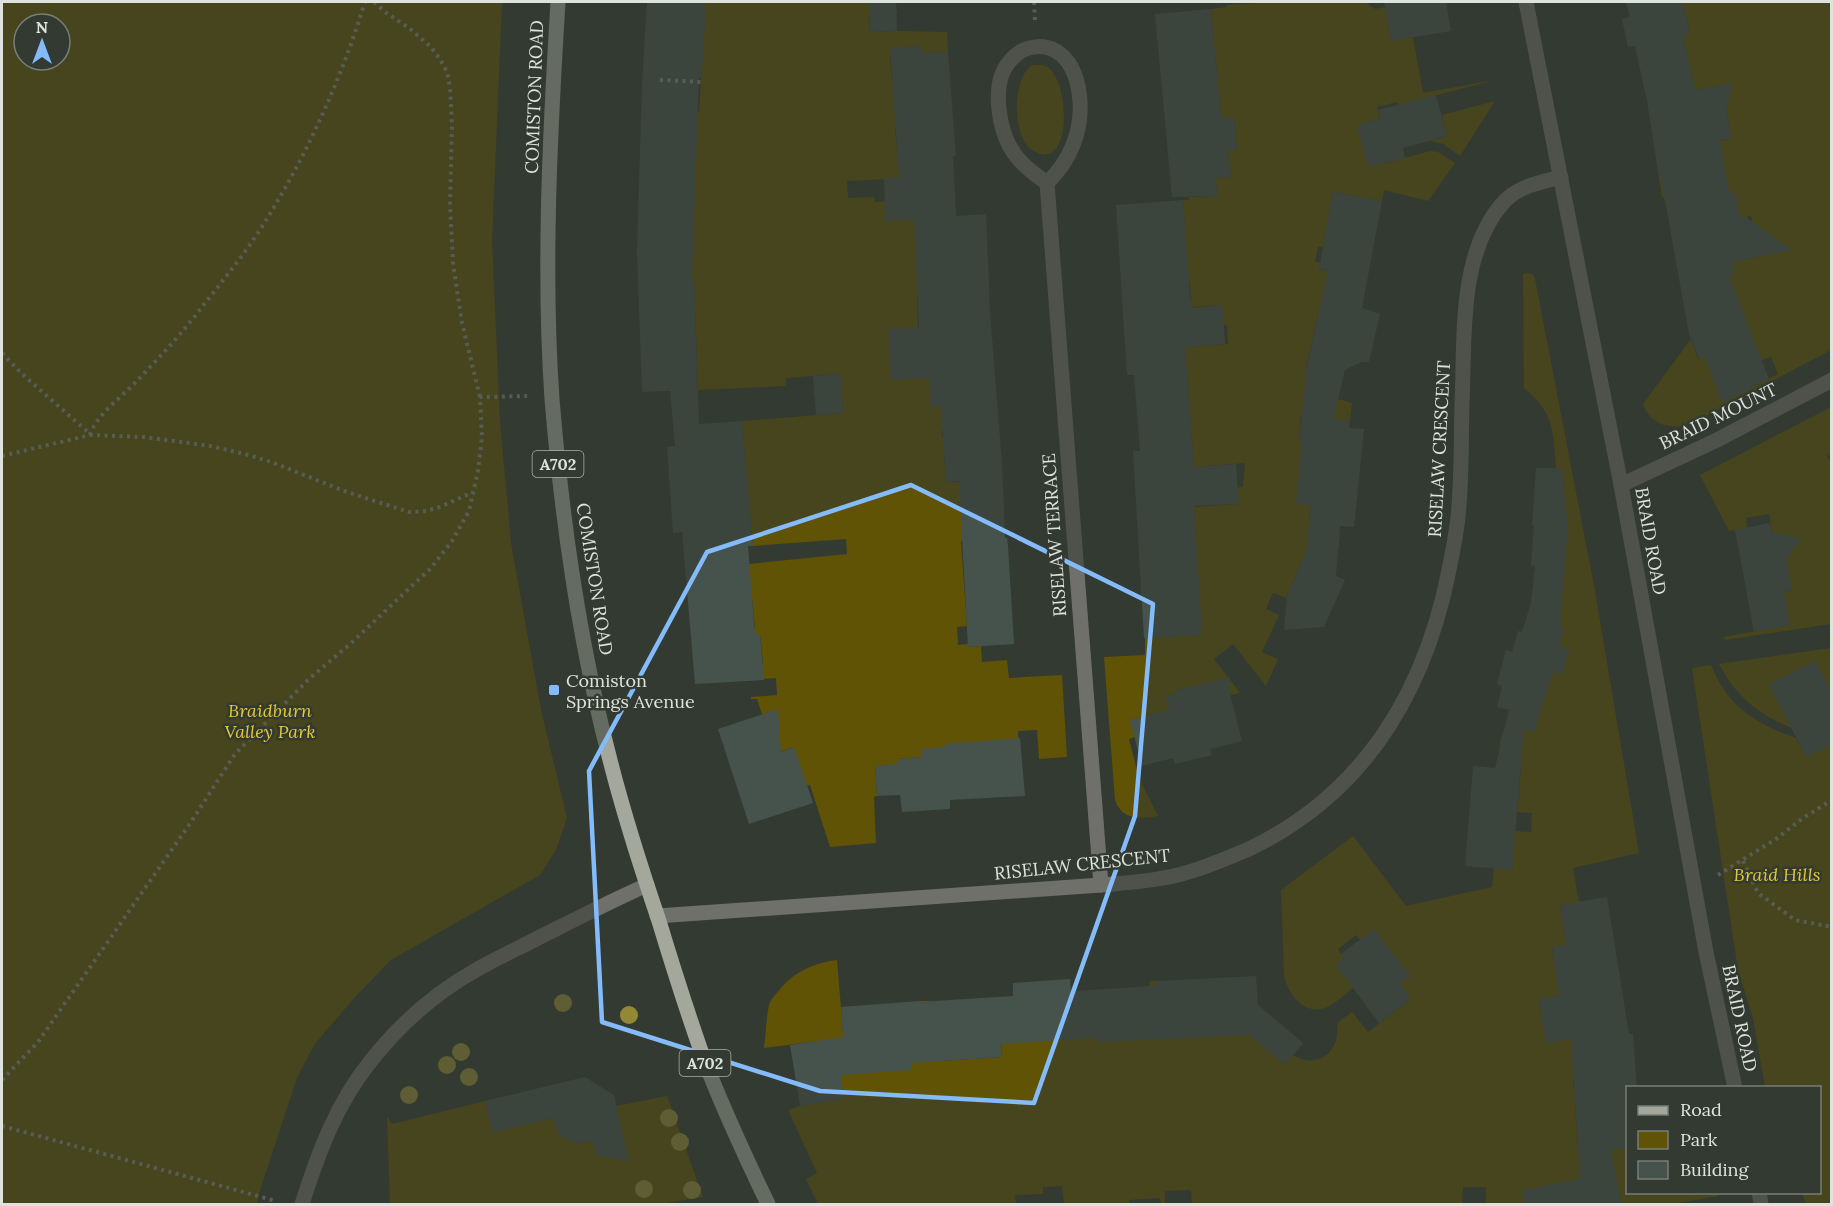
<svg xmlns="http://www.w3.org/2000/svg" width="1833" height="1206" font-family="Lora,serif">
  <rect width="100%" height="100%" fill="#333a32"/>
  <g fill="#605305" fill-rule="evenodd">
    <path d="M2,2H502L492,241L500,422L511,543L541,710L567,818L556,850L540,875L391,960L355,997L314,1045L297,1078L260,1190L257,1204H2ZM24,24H60V60H24Z"/>
    <path d="M706,2H869L870,11L897,10L896,16L869,17L870,32L897,31L947,32L948,52L921,53L920,46L905,47L890,56L892,81L904,80L907,128H895L898,159L930,177L847,181L848,198L874,197L875,202L914,199L926,219L943,294L917,296L918,327L929,378L951,405L952,429L942,430V437L953,436L954,453L944,454L946,482H959L960,488L1002,479L1004,511L974,540L961,541L967,626L957,627L958,645L968,644L969,647L981,646L982,662L1007,660L1009,678L1062,675L1067,757L1039,759L1037,730L1018,731L1019,751L946,744V747L922,757L898,759L900,795L892,765L875,766L877,796L874,797L876,843L830,847L810,785L793,790L794,747L775,754L757,699H751V697L777,695L776,678L750,680L763,663L760,634L739,635L738,628L755,627L752,598L709,568L847,554L846,539L753,546L749,501L723,468L746,466L742,421L843,413L842,395L815,397L814,393L840,391L839,374L786,378V386L698,390L694,279L653,280L670,111L699,112Z"/>
    <path d="M1683,2H1831V350L1695,422C1674,431 1651,427 1643,404L1691,339L1698,359L1705,357L1722,402L1778,374L1771,357L1756,362L1682,291L1734,274L1731,259L1743,260L1775,253L1752,222L1751,216L1734,220L1738,209L1735,193L1666,206L1664,197H1662L1659,178L1723,168L1719,141L1731,139L1726,108L1731,90L1722,85L1695,90L1683,35L1690,34Z"/>
    <path d="M1258,3L1368,2L1369,5L1375,9L1385,7L1391,41L1413,37L1423,93L1495,80L1399,105L1397,102L1377,107L1380,119L1357,125L1366,158L1386,163L1430,151L1438,152L1455,163L1428,201L1384,190L1382,201L1333,192L1323,247H1318L1315,262L1320,263L1319,269L1332,271L1329,316L1318,314L1306,368L1343,377L1338,399L1352,403L1350,421L1301,416L1299,442L1317,444L1309,523L1320,532L1340,534L1337,560L1325,555L1302,561L1286,598L1273,593L1266,609L1279,615L1262,652L1278,659L1266,686L1233,644L1214,659L1240,693L1201,702L1191,687L1175,691L1176,694L1166,696L1169,710L1131,720L1135,737L1129,739L1139,778L1158,816C1139,819 1122,820 1115,800L1104,657L1145,655V638L1201,635L1194,507L1239,504L1207,490L1243,487L1245,463L1194,467L1185,347L1228,344L1227,325L1198,327L1222,305L1180,308V301L1191,300L1190,283L1164,232L1185,230L1183,200H1189V197L1217,196L1216,183L1188,180L1231,177L1228,151L1237,150L1234,117H1221L1211,9L1226,7V5Z"/>
    <path d="M1032,65C1036,65 1041,64 1046,66C1071,79 1073,177 1032,150C1012,137 1012,78 1032,65Z"/>
    <path d="M1495,101L1460,156L1443,144L1431,141L1447,136L1442,115Z"/>
    <path d="M1528,273L1533,275L1535,279L1595,591L1639,853L1573,868L1579,902L1560,905L1566,945L1552,947L1554,961L1574,993L1539,999L1546,1042L1585,1037L1588,1077L1573,1079V1086L1588,1085L1575,1102L1578,1150L1627,1148L1628,1192H1717L1718,1196L1671,1204H1610L1621,1202L1615,1173L1568,1203L1558,1204H1486V1187H1463L1462,1204H1192L1191,1190L1165,1191V1204H1161L1160,1198L1129,1200V1204H1064L1062,1186L1043,1187V1194L1015,1195L1016,1204H975L974,1203L818,1204L806,1179L817,1173L788,1110L800,1106L844,1099L835,1039L764,1048C766,1033 766,1019 769,1005C771,999 776,994 780,989C795,971 814,963 837,960L843,1032L911,1070V1061L923,1052L919,1001H929L939,1061L1002,1057L998,997L1083,1024L1140,1039L1137,987L1150,986V981H1158L1159,1009L1241,1019L1269,1052L1285,1065L1293,1055C1319,1071 1341,1050 1337,1023L1352,1012L1368,1032L1411,999L1400,984L1410,976L1374,929L1360,940L1356,935L1338,949L1344,958L1336,965L1353,988C1345,994 1334,1005 1325,1008C1303,1015 1288,994 1284,976L1281,890L1353,836L1406,906L1492,887L1494,868L1512,870L1515,831L1531,832L1532,813L1517,812L1521,770L1502,768L1504,744L1499,745L1506,723L1534,731L1552,671L1562,673L1569,649L1559,646L1564,628L1527,617L1534,590H1533V585L1563,587L1561,528L1564,488L1562,469L1556,468C1553,431 1555,414 1524,388L1523,274Z"/>
    <path d="M1831,407V454L1827,456L1832,464L1831,624L1725,640L1724,637L1756,631L1784,592L1792,591L1788,569L1773,538L1769,514L1746,518L1747,528L1729,531L1700,475Z"/>
    <path d="M1831,648V693L1815,661L1769,684L1792,728C1759,716 1735,695 1719,664Z"/>
    <path d="M1711,665C1728,707 1755,723 1796,738L1806,757L1831,744V1204H1806L1802,1193L1820,1192V1088L1765,1087L1753,1018L1738,970L1692,668Z"/>
    <path d="M667,1096L703,1197L660,1204H390L387,1116L392,1124L485,1101L493,1132L553,1118L559,1135L576,1144L593,1141L597,1156L606,1154L616,1106Z"/>
  </g>
  <g fill="#46534c">
    <path d="M647,2H706L702,78H699L692,279H694L699,424L742,421L753,546H748L755,634H760L764,680L695,684L682,532L673,533L667,447L675,446L670,391L642,392L637,252L642,83Z"/>
    <path d="M869,2H896L897,31L870,32Z"/>
    <path d="M1384,2H1446L1451,31L1391,41Z"/>
    <path d="M1626,2H1683L1690,34L1683,35L1695,90L1733,83L1726,108L1731,139L1720,140L1729,193H1736L1740,218L1746,217L1792,250L1732,262L1734,274L1729,276L1769,379L1722,403L1705,357L1699,359L1689,334L1661,178H1659L1647,101L1635,46L1628,47L1622,19L1630,17Z"/>
    <path d="M1211,9L1221,117H1234L1237,150L1228,151L1231,177L1216,178L1217,196L1172,197L1155,14Z"/>
    <path d="M921,46V53L948,52L956,156H953L956,216L986,214L990,312L1002,464L1005,538H1007L1008,546L1014,644L968,647L959,481L946,482L941,406L931,407L929,378L891,380L888,329L919,327L914,220L885,221L884,178L899,177L890,48Z"/>
    <path d="M1436,95L1447,136L1403,148L1405,158L1368,167L1357,125L1380,119L1378,110Z"/>
    <path d="M1333,192L1382,201L1362,308L1380,314L1369,362H1361L1345,370L1333,419L1350,421L1349,428L1364,429L1354,527L1340,526L1336,576L1345,580L1324,627L1284,630L1287,596L1306,552L1311,505L1296,504L1302,442H1299L1307,365L1328,270L1319,269Z"/>
    <path d="M1183,200L1191,308L1222,305L1225,344L1185,347L1194,467L1236,464L1239,504L1194,506L1202,635L1144,638L1133,451H1140L1134,375H1127L1116,205Z"/>
    <path d="M841,374L843,413L816,415L813,376Z"/>
    <path d="M1536,468H1562L1568,530L1560,627L1564,628L1559,646L1569,649L1562,674L1553,672L1534,732L1524,729L1512,870L1465,866L1473,766L1495,768L1509,710L1497,707L1502,686L1497,684L1506,650L1512,652L1518,631L1522,632L1531,603L1535,566L1531,565L1534,526L1532,525Z"/>
    <path d="M1770,523L1772,532L1801,539L1787,559L1792,591L1784,592L1790,625L1754,632L1735,530Z"/>
    <path d="M1815,661L1832,693V744L1806,757L1769,684Z"/>
    <path d="M1230,677L1229,690L1242,741L1210,749L1212,755L1175,764L1173,758L1142,766L1130,720L1169,710L1165,696L1176,694L1175,691Z"/>
    <path d="M778,709L781,752L794,747L813,803L749,824L718,729Z"/>
    <path d="M1020,738L1025,796L950,800V809L902,812L900,795L877,796L875,766L898,764V759L922,757L921,749L946,747V744Z"/>
    <path d="M1607,897L1629,1034H1633L1637,1088H1628V1148L1611,1149L1621,1204H1524L1522,1190L1580,1179L1571,1039L1546,1043L1539,998L1559,996L1552,946L1566,945L1560,905Z"/>
    <path d="M1374,929L1410,976L1400,984L1411,999L1379,1023L1336,965L1344,958L1341,954Z"/>
    <path d="M1256,976L1258,1005L1303,1043L1285,1065L1249,1035L1100,1042L1096,1038L1001,1044L1002,1057L911,1063V1070L841,1075L844,1099L800,1106L790,1045L843,1037L841,1007L919,1001V1002L1013,996V983L1070,979L1071,991L1158,986V981Z"/>
    <path d="M585,1077L614,1095L629,1162L596,1155L593,1141L576,1144L559,1135L553,1118L493,1133L485,1101Z"/>
  </g>
  <g fill="none" stroke-linecap="round" stroke-linejoin="round">
    <g stroke="#828881" stroke-width="4" stroke-dasharray="3 4.5" stroke-linecap="butt">
      <path d="M374,2L385,12L409,28L431,47L440,59L447,72L450,87L452,126L450,205L453,263L462,323L480,397"/>
      <path d="M1034,2L1035,22"/>
      <path d="M660,80L702,82"/>
      <path d="M2,353L21,373L90,434"/>
      <path d="M90,435C95,417 120,398 134,384C155,362 176,340 195,316C218,286 243,257 263,225C307,155 341,80 365,2"/>
      <path d="M2,456L90,435L144,437L210,446L245,454L274,463L344,491L409,512L426,511L440,507L473,492"/>
      <path d="M1743,861L1758,893L1795,920L1832,927"/>
      <path d="M1718,875L1776,839L1803,818L1832,800"/>
      <path d="M2,1080L38,1042L191,822L235,754L310,678L349,645L431,568L452,541L469,511L478,471L482,437L480,397L527,396"/>
      <path d="M2,1126L276,1201"/>
    </g>
    <g stroke="#6f706b" stroke-width="15">
      <path d="M1526,2L1621,485L1706,952L1735,1088"/>
      <path d="M1047,183C1036,175 1025,168 1016,156C999,134 990,85 1009,62C1025,42 1052,41 1068,62C1076,73 1079,87 1080,101C1082,132 1070,161 1047,183L1101,885"/>
      <path d="M1621,485L1715,441L1832,380"/>
      <path d="M657,916L1101,885C1122,883 1143,882 1163,878C1190,874 1223,860 1249,849C1355,798 1415,709 1443,597C1449,571 1455,544 1458,517C1462,479 1461,440 1462,402C1465,340 1458,255 1502,204C1517,186 1539,183 1561,177"/>
      <path d="M1759,1192L1761,1204"/>
      <path d="M302,1204C318,1154 336,1104 370,1062C399,1025 435,993 476,970C497,958 519,948 540,937C576,919 611,901 647,885"/>
    </g>
    <path stroke="#a4a79c" stroke-width="15" d="M558,2C550,132 543,269 552,399C562,521 579,642 610,760C624,815 641,868 659,921C672,964 686,1008 701,1051C720,1103 744,1154 768,1204"/>
  </g>
  <g fill="#938835">
    <circle cx="563" cy="1003" r="9"/>
    <circle cx="629" cy="1015" r="9"/>
    <circle cx="461" cy="1052" r="9"/>
    <circle cx="447" cy="1065" r="9"/>
    <circle cx="469" cy="1077" r="9"/>
    <circle cx="409" cy="1095" r="9"/>
    <circle cx="669" cy="1118" r="9"/>
    <circle cx="680" cy="1142" r="9"/>
    <circle cx="644" cy="1189" r="9"/>
    <circle cx="692" cy="1190" r="9"/>
  </g>
  <path d="M0 0H1833V1206H0ZM911,485L1153,604L1135,816L1034,1103L820,1091L602,1022L589,771L707,552Z" fill="#333a32" fill-opacity=".55" fill-rule="evenodd"/>
  <path fill="none" stroke="#84bcfb" stroke-width="4.5" stroke-linejoin="round" d="M911,485L1153,604L1135,816L1034,1103L820,1091L602,1022L589,771L707,552Z"/>
  <rect fill="#84bcfb" stroke="#333a32" stroke-width="2" x="548" y="684" width="12" height="12" rx="3"/>
  <g text-anchor="middle" dominant-baseline="central" stroke-width="5" stroke-linejoin="round" paint-order="stroke">
    <g fill="#333a32" stroke="#abb0aa" stroke-width="1.5">
      <rect x="532.5" y="451" width="51" height="26" rx="4.5"/>
      <rect x="679.5" y="1050" width="51" height="26" rx="4.5"/>
    </g>
    <g font-size="16" font-weight="bold" fill="#dee3dd">
      <text x="558" y="464">A702</text>
      <text x="705" y="1063">A702</text>
    </g>
    <g font-size="18" fill="#dee3dd" stroke="#333a32">
      <text transform="translate(534 97) rotate(-88)">COMISTON ROAD</text>
      <text transform="translate(1718 416) rotate(-26)">BRAID MOUNT</text>
      <text transform="translate(1439 449) rotate(-87)">RISELAW CRESCENT</text>
      <text transform="translate(1054 535) rotate(-94)">RISELAW TERRACE</text>
      <text transform="translate(1651 541) rotate(80)">BRAID ROAD</text>
      <text transform="translate(595 579) rotate(81)">COMISTON ROAD</text>
      <text transform="translate(1082 864) rotate(-6)">RISELAW CRESCENT</text>
      <text transform="translate(1740 1018) rotate(78)">BRAID ROAD</text>
    </g>
    <g font-size="18" fill="#dee3dd" stroke="#333a32" text-anchor="start">
      <text x="566" y="680">Comiston<tspan x="566" dy="21">Springs Avenue</tspan></text>
    </g>
    <g font-size="18" font-style="italic" fill="#e2c838" stroke="#333a32">
      <text x="270" y="710">Braidburn<tspan x="270" dy="21">Valley Park</tspan></text>
      <text x="1777" y="874">Braid Hills</text>
    </g>
  </g>
  <rect width="1833" height="1206" fill="none" stroke="#dee3dd" stroke-width="6"/>
  <rect x="1626" y="1086" width="195" height="108" fill="#333a32" stroke="#777e76" stroke-width="1.5"/>
  <rect x="1638" y="1106" width="30" height="9" fill="#a4a79c" stroke="#777e76" stroke-width="1.5"/>
  <text x="1680" y="1116" font-size="18" fill="#dee3dd">Road</text>
  <rect x="1638" y="1131" width="30" height="18" fill="#605305" stroke="#777e76" stroke-width="1.5"/>
  <text x="1680" y="1146" font-size="18" fill="#dee3dd">Park</text>
  <rect x="1638" y="1161" width="30" height="18" fill="#46534c" stroke="#777e76" stroke-width="1.5"/>
  <text x="1680" y="1176" font-size="18" fill="#dee3dd">Building</text>
  <g transform="translate(42 42)"><circle r="28" fill="#333a32" stroke="#777e76" stroke-width="1.5"/>
  <path d="M0-4.5L10 22L0 15L-10 22Z" fill="#84bcfb"/>
  <text y="-9" font-size="16" font-weight="bold" text-anchor="middle" fill="#dee3dd">N</text>
  </g>
</svg>
